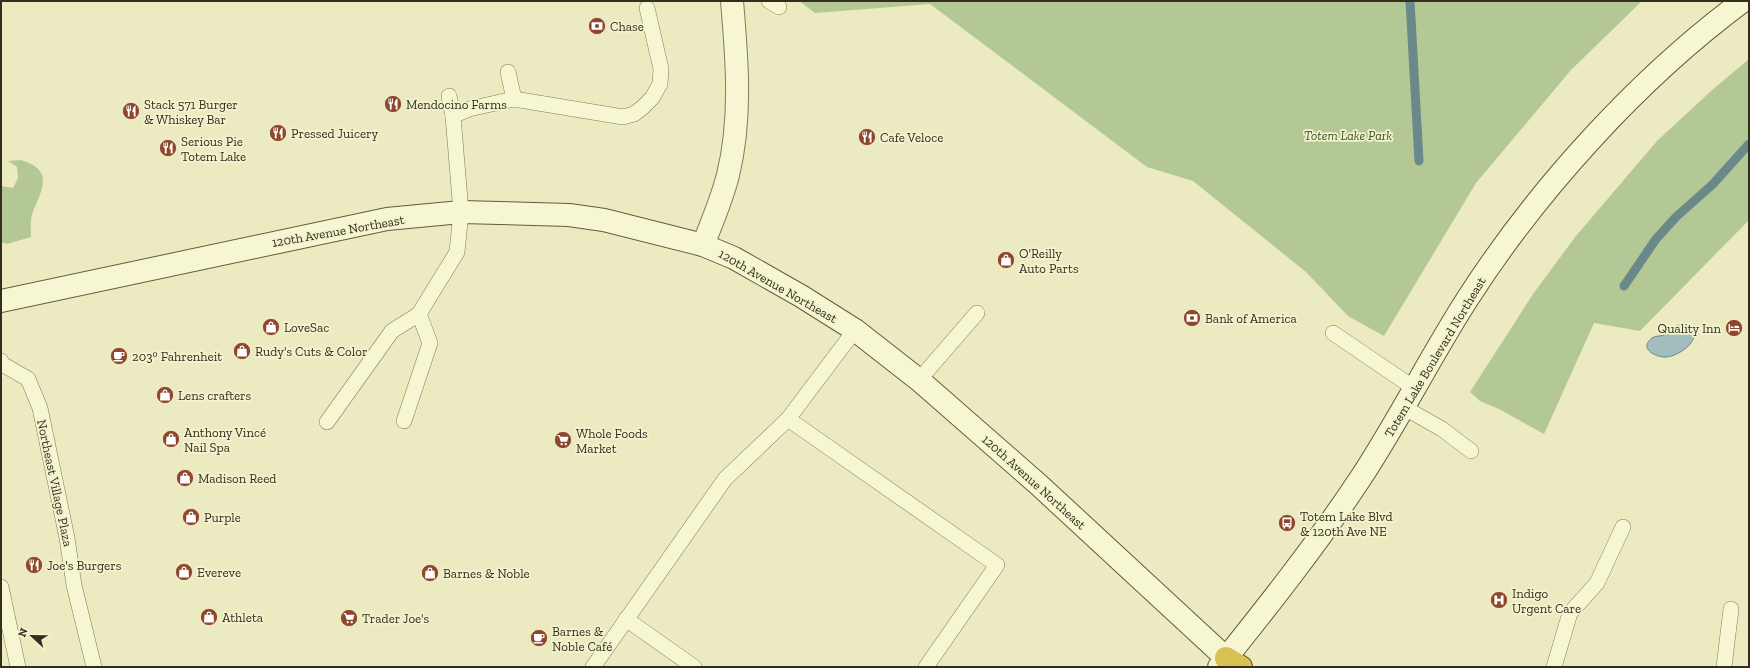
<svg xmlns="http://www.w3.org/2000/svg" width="1750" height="668" font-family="'Zilla Slab',serif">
  <rect width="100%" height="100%" fill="#ebeac0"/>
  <g fill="#b4c895">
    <path d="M799,1H1642L1571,70L1476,183L1384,336L1348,316L1306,272L1193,181L1147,167L930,4L815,13Z"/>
    <path d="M1749,59V220L1640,331L1594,323L1544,434L1499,409L1480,401L1470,392L1533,294L1576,236L1657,141L1711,91Z"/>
    <path d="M21,160C57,171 40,192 32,215C30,222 31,230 31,237L7,244L1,242V186L13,188L18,178L17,167L8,161Z"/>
  </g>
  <path fill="#a2bdbd" stroke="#6a898a" d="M1684,323C1711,333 1679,359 1663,357C1654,356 1639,348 1652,338C1656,335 1662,337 1666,334C1673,330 1676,325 1684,323Z"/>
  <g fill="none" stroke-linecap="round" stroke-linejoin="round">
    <g stroke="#6a898a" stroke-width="9">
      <path d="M1410,1L1419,161"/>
      <path d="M1624,286L1656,239L1676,217L1713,184L1749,144"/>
    </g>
    <defs>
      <g id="lane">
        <path d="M769,1L779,7"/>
        <path d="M508,72L514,99"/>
        <path d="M449,96L453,116"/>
        <path d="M1333,333L1414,388"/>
        <path d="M1,361L2,364L28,379L40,408L67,538L74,585L94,667"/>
        <path d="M919,380L977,313"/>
        <path d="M1403,407L1442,429L1471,451"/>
        <path d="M788,419L997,565L926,667"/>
        <path d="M404,421L430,343L419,314"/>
        <path d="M327,422L392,331L419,314L457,252L461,212L453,116L469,109L514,99L623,117L634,114L642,108L652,98L660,84L661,69L647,8"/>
        <path d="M1,587L18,667"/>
        <path d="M626,619L694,667"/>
        <path d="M593,667L725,479L788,419L855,330"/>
        <path d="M1554,667L1570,613L1597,583L1623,527"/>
        <path d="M1724,667L1731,609"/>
      </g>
      <path id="street" d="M703,245C712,222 722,199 728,175C742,118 737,59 732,1"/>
      <g id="secondary">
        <path d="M1,301L387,219L461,212L569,215L604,220L703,245L734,258L801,296L855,330L919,380L1039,485L1226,658"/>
        <path d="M1219,667C1268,606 1317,544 1360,479C1399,420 1430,357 1468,298C1538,189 1639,78 1743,1"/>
      </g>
      <path id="highway" d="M1226,658L1241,667"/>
    </defs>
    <use href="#lane" stroke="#837b59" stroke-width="16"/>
    <use href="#street" stroke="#837b59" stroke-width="24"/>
    <use href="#secondary" stroke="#645c3c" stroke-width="24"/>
    <use href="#highway" stroke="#50472d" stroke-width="24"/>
    <use href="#lane" stroke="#f6f6d2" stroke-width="15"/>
    <use href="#street" stroke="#f6f6d2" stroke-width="22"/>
    <use href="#secondary" stroke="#f6f6d2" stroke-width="22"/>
    <use href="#highway" stroke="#d7c253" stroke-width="22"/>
  </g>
  <defs>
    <symbol id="bank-disc" viewBox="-11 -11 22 22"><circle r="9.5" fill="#8e472c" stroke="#f3f3cf"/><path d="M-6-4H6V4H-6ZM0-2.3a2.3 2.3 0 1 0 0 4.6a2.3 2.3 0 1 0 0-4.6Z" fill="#fff"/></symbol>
    <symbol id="restaurant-disc" viewBox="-11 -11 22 22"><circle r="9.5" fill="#8e472c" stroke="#f3f3cf"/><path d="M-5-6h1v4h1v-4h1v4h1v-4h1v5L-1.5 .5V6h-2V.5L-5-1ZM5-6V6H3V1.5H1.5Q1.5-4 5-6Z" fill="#fff"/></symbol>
    <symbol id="shop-disc" viewBox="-11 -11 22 22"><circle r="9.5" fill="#8e472c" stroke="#f3f3cf"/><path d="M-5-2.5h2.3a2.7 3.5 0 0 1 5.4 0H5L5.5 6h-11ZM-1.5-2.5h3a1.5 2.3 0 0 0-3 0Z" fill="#fff"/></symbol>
    <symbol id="hotel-disc" viewBox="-11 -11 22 22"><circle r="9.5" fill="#8e472c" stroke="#f3f3cf"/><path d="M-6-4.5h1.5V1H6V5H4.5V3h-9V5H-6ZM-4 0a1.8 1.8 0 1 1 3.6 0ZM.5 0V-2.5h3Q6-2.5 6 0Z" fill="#fff"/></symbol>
    <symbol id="cafe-disc" viewBox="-11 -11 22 22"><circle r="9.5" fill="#8e472c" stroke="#f3f3cf"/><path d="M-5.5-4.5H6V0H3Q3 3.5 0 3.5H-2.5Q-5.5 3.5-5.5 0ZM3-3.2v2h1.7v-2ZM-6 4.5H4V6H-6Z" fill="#fff"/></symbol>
    <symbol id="supermarket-disc" viewBox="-11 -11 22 22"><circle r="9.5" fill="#8e472c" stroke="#f3f3cf"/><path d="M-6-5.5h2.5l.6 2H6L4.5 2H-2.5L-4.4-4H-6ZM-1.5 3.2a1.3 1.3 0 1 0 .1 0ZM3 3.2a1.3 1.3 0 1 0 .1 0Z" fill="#fff"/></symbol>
    <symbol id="bus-disc" viewBox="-11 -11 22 22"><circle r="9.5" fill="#8e472c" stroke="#f3f3cf"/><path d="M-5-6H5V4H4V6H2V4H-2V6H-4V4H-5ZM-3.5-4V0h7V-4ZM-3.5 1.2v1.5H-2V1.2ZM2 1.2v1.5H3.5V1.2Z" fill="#fff"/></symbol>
    <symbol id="hospital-disc" viewBox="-11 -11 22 22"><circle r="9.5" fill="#8e472c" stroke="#f3f3cf"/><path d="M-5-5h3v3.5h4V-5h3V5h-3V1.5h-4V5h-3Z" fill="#fff"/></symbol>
  </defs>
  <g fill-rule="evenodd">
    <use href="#bank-disc" x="587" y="16" width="20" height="20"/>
    <use href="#restaurant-disc" x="383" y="94" width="20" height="20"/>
    <use href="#restaurant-disc" x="121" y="101" width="20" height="20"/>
    <use href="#restaurant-disc" x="268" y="123" width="20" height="20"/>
    <use href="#restaurant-disc" x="857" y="127" width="20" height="20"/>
    <use href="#restaurant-disc" x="158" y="138" width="20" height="20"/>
    <use href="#shop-disc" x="996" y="250" width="20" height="20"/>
    <use href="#bank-disc" x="1182" y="308" width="20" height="20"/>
    <use href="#shop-disc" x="261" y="317" width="20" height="20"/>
    <use href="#hotel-disc" x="1724" y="318" width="20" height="20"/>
    <use href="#shop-disc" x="232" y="341" width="20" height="20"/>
    <use href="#cafe-disc" x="109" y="346" width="20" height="20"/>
    <use href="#shop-disc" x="155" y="385" width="20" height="20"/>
    <use href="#shop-disc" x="161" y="429" width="20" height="20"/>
    <use href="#supermarket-disc" x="553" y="430" width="20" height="20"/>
    <use href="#shop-disc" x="175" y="468" width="20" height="20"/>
    <use href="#shop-disc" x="181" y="507" width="20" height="20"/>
    <use href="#bus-disc" x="1277" y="513" width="20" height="20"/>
    <use href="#restaurant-disc" x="24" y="555" width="20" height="20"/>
    <use href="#shop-disc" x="174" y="562" width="20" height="20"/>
    <use href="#shop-disc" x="420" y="563" width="20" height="20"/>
    <use href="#hospital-disc" x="1489" y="590" width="20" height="20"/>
    <use href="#shop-disc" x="199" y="607" width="20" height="20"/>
    <use href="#supermarket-disc" x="339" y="608" width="20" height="20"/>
    <use href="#cafe-disc" x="529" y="628" width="20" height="20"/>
  </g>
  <g text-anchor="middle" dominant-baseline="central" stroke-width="3.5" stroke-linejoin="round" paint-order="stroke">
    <g font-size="13" fill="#332e1d" stroke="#f3f3cf" text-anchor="start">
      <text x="610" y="26">Chase</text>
      <text x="144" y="104">Stack 571 Burger<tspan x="144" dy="15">&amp; Whiskey Bar</tspan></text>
      <text x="406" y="104">Mendocino Farms</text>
      <text x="291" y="133">Pressed Juicery</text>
      <text x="880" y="137">Cafe Veloce</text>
      <text x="181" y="141">Serious Pie<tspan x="181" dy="15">Totem Lake</tspan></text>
      <text x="1019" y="253">O'Reilly<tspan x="1019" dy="15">Auto Parts</tspan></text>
      <text x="1205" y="318">Bank of America</text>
      <text x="284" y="327">LoveSac</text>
      <text x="1721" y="328" text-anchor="end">Quality Inn</text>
      <text x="255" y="351">Rudy's Cuts &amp; Color</text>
      <text x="132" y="356">203° Fahrenheit</text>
      <text x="178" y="395">Lens crafters</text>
      <text x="184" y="432">Anthony Vincé<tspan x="184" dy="15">Nail Spa</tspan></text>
      <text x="576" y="433">Whole Foods<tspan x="576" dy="15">Market</tspan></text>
      <text x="198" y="478">Madison Reed</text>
      <text x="1300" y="516">Totem Lake Blvd<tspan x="1300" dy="15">&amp; 120th Ave NE</tspan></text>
      <text x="204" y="517">Purple</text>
      <text x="47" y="565">Joe's Burgers</text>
      <text x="197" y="572">Evereve</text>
      <text x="443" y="573">Barnes &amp; Noble</text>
      <text x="1512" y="593">Indigo<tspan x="1512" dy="15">Urgent Care</tspan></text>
      <text x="222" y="617">Athleta</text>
      <text x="362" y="618">Trader Joe's</text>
      <text x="552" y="631">Barnes &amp;<tspan x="552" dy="15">Noble Café</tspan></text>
    </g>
    <g font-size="13" font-style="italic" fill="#384e24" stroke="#f3f3cf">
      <text x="1348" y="135">Totem Lake Park</text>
    </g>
    <g font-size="13" fill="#332e1d" stroke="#f3f3cf">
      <text transform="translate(338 231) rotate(-10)">120th Avenue Northeast</text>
      <text transform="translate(778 286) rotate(30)">120th Avenue Northeast</text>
      <text transform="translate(1435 357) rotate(-59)">Totem Lake Boulevard Northeast</text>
      <text transform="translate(1034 482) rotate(42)">120th Avenue Northeast</text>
      <text transform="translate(55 483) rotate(78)">Northeast Village Plaza</text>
    </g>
  </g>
  <rect width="1750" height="668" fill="none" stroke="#332e1d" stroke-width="4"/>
  <g transform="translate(32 636) rotate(292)" stroke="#f3f3cf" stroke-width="3" paint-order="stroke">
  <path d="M0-3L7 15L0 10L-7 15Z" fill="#332e1d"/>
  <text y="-6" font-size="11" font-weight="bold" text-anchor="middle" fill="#332e1d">N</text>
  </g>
</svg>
